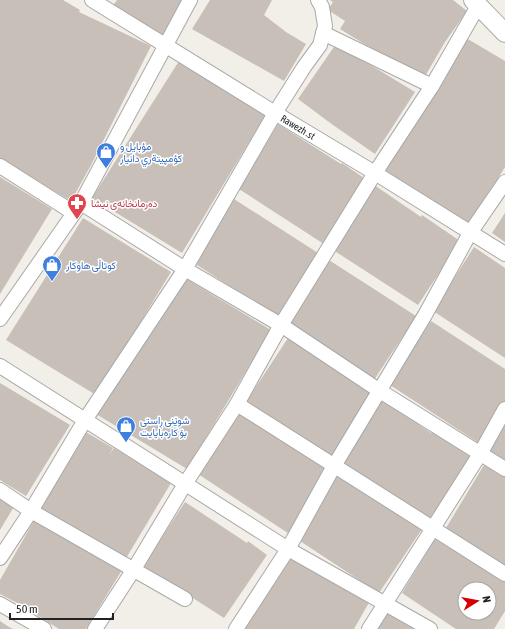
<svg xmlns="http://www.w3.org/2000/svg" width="505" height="629" font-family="'Asap Condensed',Vazirmatn,sans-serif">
  <rect width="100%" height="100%" fill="#f2efe9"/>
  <g fill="#c7bfb8" fill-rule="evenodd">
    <path d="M0,0H63L80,10L79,12L151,46L90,167L71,201L0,159Z"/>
    <path d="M117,0H184L164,38L112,7Z"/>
    <path d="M210,0H272L264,15L286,32L306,44L284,81L192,29Z"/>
    <path d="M330,0H453L467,11L445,42L424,78L361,42L340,29L345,21L328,10L333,2Z"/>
    <path d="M466,38L505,61V167L468,228L380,174Z"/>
    <path d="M336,44L415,92L375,154L333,125L298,99Z"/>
    <path d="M179,61L266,114L182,253L92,198Z"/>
    <path d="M278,124L341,164L342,163L421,217L422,215L460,241L418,305L239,189Z"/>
    <path d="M0,177L52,209L0,294Z"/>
    <path d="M234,199L416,316L374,380L194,263Z"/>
    <path d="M505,213V242L492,233Z"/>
    <path d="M83,218L171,272L96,395L6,340Z"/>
    <path d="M474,247L505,268V358L433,311Z"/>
    <path d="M183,277L271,330L187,469L96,414Z"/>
    <path d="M431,321L505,369V460L390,385Z"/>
    <path d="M288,338L351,380L352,378L431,433L432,431L471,457L428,521L246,402Z"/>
    <path d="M0,383L70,425L26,496L0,480Z"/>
    <path d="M239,411L322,464L382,505L383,503L422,529L379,593L198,474Z"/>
    <path d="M84,431L113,448L109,455L114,448L171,483L125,560L82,534L69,524L66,527L37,510Z"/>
    <path d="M484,465L505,477V565L446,528Z"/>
    <path d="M0,495L15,505L0,530Z"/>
    <path d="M185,502L247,543L248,541L267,555L224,618L143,566Z"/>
    <path d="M35,519L122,570L86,629H59L23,606L0,594V580Z"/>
    <path d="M435,539L505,579V611L494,629H456L402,593ZM465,589H489V613H465Z"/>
    <path d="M291,552L371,599L354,629H245Z"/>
    <path d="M385,610L416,629H374Z"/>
    <path d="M0,621L9,627L13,629H0Z"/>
  </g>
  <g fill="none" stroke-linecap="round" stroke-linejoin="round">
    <defs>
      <g id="minor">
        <path id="s1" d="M92,0L275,113L375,173L505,254"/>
        <path d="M323,33L432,86"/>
        <path d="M0,166L74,213"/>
        <path d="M81,203L185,269L281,325L380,391L505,469"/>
        <path d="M0,319L81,203L190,0"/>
        <path d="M0,366L288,549L430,629"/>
        <path d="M237,404L505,574"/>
        <path d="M0,490L31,511L185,599"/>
        <path d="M0,558L31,511L85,420L185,269L275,113L304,67L320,45L325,26L322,7L318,0"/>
        <path d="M0,604L44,629"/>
        <path d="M95,629L134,569L185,484L237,404L281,325L375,173L432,86L478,6"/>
        <path d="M236,629L288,549L334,466L425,315L470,233L505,182"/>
        <path d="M369,629L480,454L505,409"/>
      </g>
      <path id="tertiary" d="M473,0L505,33"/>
    </defs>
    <use href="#minor" stroke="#a9a9a9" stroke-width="16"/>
    <use href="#tertiary" stroke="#a9a9a9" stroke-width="20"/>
    <use href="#minor" stroke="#fff" stroke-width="14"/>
    <use href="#tertiary" stroke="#fff" stroke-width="18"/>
  </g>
  <defs>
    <symbol id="shop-pin" viewBox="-11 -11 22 30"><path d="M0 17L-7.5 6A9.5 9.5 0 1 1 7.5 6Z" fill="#3f7fe0" stroke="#fff"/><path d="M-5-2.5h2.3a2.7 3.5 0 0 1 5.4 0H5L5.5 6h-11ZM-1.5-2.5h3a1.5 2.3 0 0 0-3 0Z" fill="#fff"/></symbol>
    <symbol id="pharmacy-pin" viewBox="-11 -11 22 30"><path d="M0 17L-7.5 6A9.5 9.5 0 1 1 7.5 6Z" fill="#e0444e" stroke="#fff"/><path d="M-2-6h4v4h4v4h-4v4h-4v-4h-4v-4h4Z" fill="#fff"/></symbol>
  </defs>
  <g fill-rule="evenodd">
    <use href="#shop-pin" x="95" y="141" width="22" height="30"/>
    <use href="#pharmacy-pin" x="66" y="192" width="22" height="30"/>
    <use href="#shop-pin" x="41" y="254" width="22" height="30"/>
    <use href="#shop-pin" x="115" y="415" width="22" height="30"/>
  </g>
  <g text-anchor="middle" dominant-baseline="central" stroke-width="3" stroke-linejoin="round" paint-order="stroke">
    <g font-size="10" fill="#222" stroke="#fff">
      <text stroke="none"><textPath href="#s1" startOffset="242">Rawezh .st</textPath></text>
    </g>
    <g font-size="10" fill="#366cbe" stroke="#fff" text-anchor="start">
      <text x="120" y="146">مؤبايل و<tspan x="120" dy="12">كؤمپيتةري دانيار</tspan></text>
      <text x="66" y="265">کوتاڵی هاوکار</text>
      <text x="140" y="420">شوێنی ڕاستی<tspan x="140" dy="12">بۆ کارەبایایت</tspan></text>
    </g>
    <g font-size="10" fill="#be3a42" stroke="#fff" text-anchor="start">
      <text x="91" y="203">دەرمانخانەی نیشا</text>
    </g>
  </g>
  <g transform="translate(477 601) rotate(79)"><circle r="19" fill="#ffffff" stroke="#a7a7a7"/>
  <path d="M0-3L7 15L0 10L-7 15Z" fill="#d40000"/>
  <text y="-6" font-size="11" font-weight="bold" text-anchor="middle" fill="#222222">N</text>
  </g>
  <path d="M10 613v6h103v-6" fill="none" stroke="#222222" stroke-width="2"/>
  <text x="16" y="613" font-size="12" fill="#222222" stroke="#ffffff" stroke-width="3" paint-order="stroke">50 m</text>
</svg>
